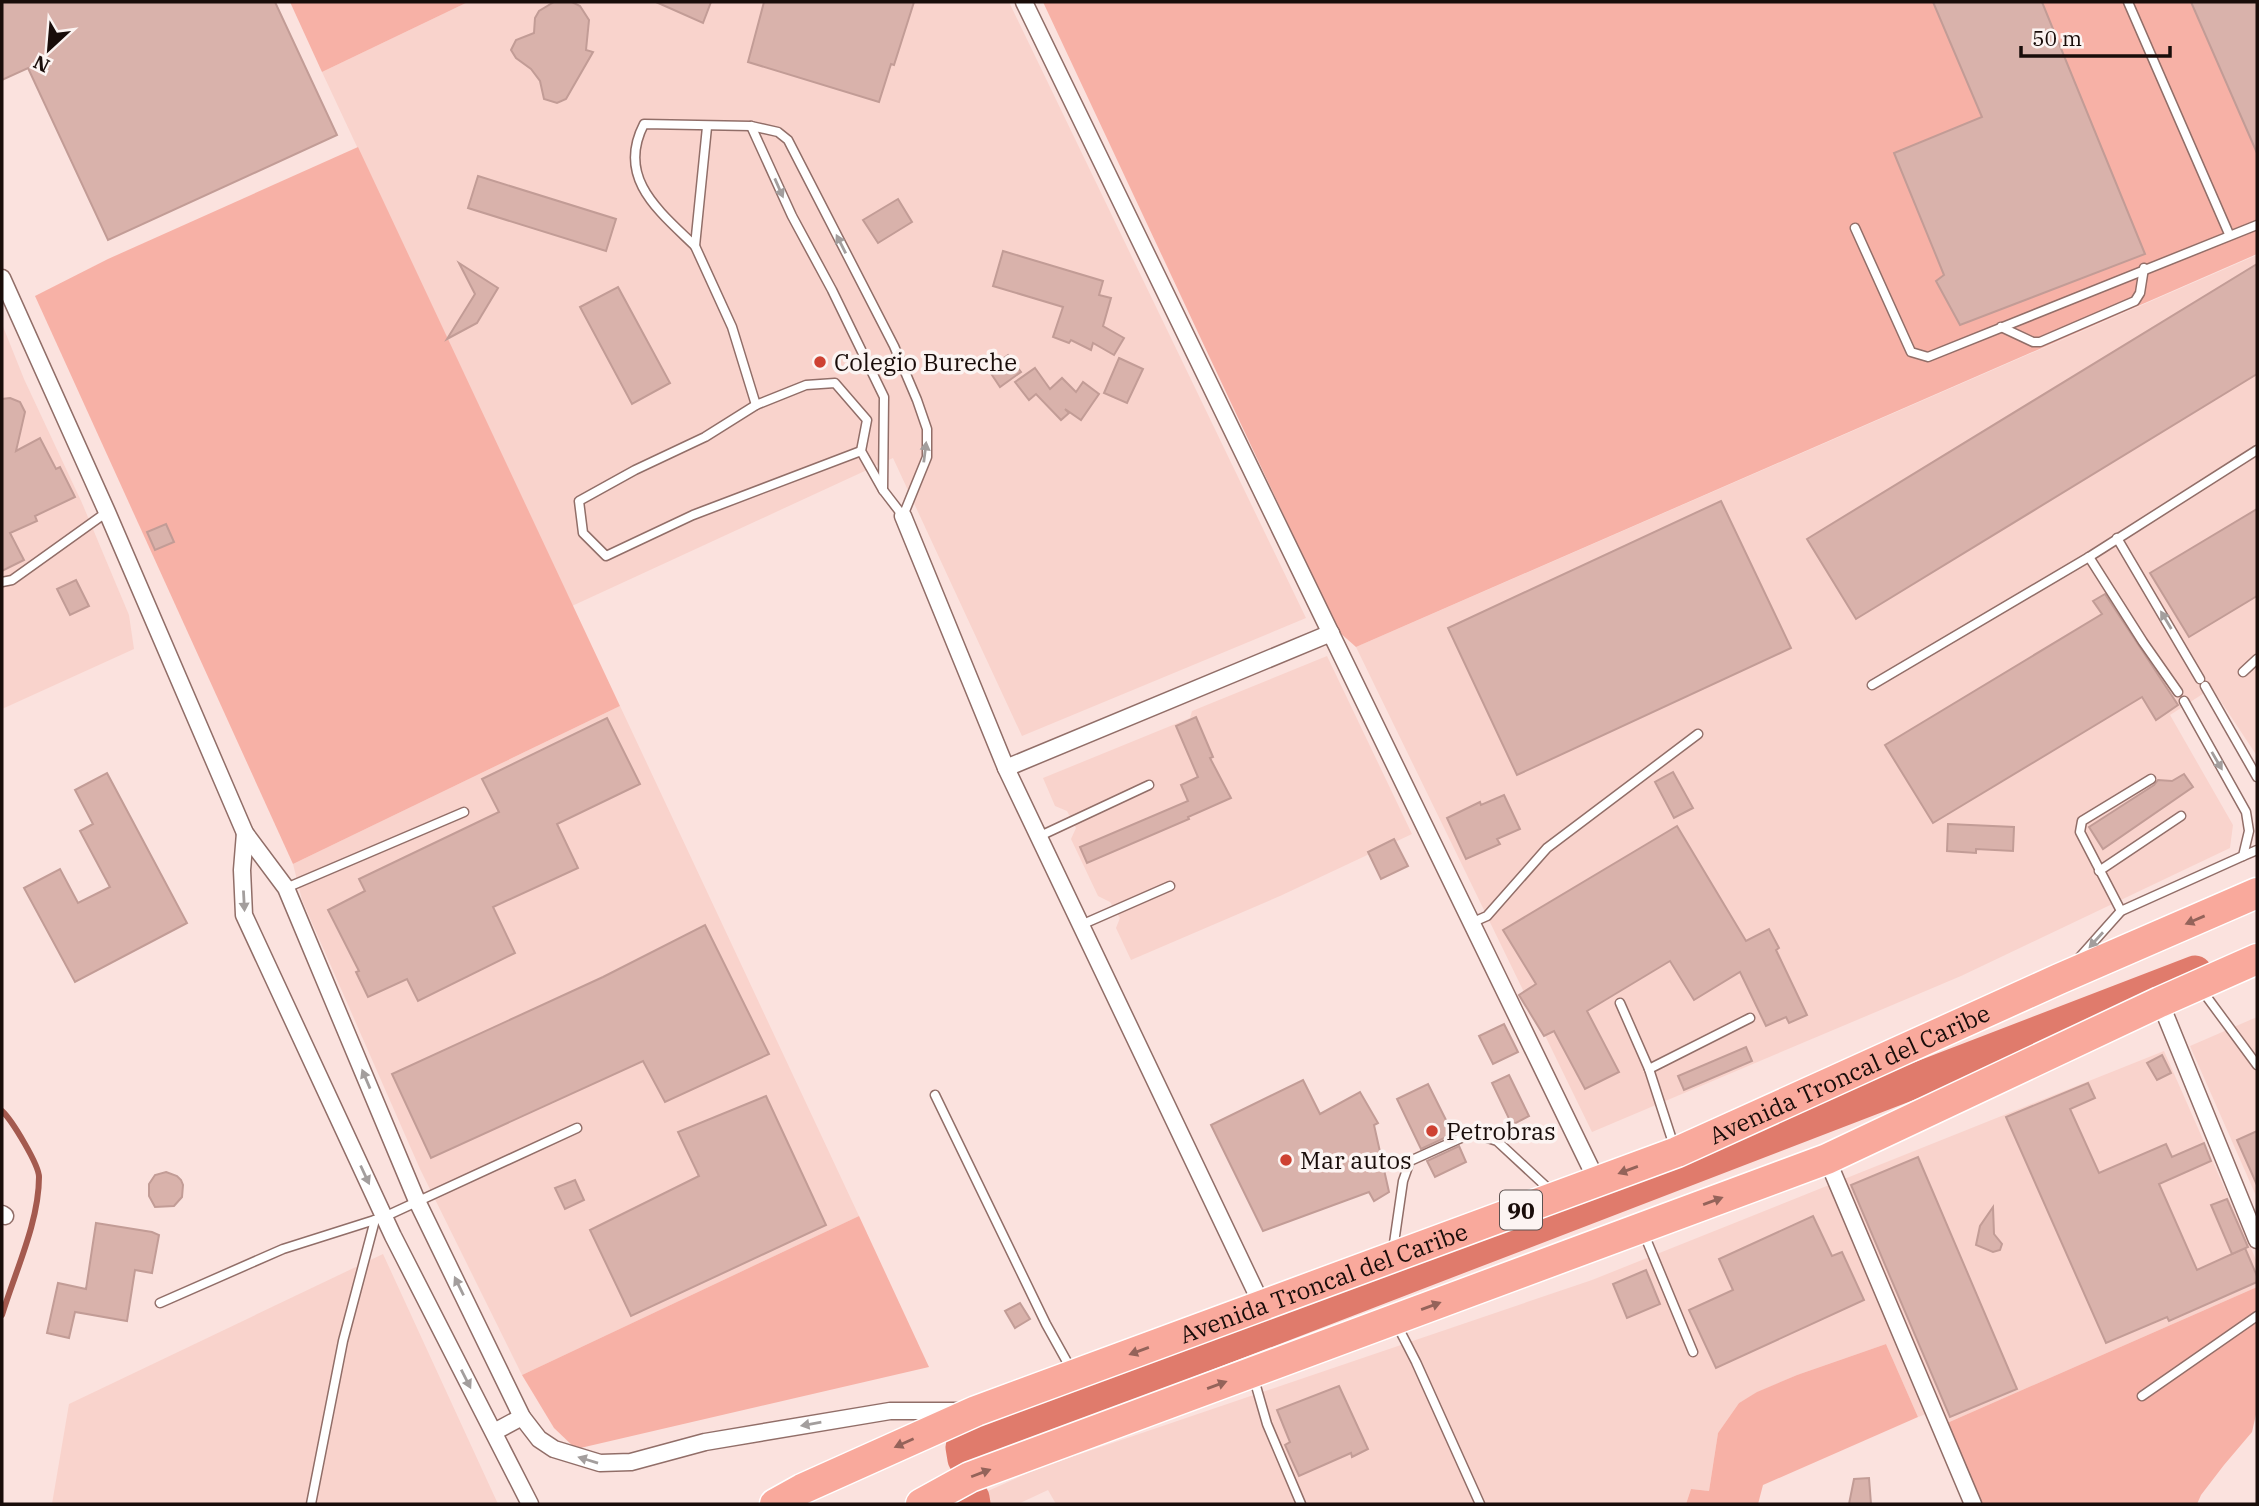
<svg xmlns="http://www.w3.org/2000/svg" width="2259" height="1506" font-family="'IBM Plex Serif',serif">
  <rect width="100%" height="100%" fill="#fbe2de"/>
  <g fill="#f9d3cc">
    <path d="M468,2H1009L1306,618L1022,736L893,458L572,606L322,72Z"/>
    <path d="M2257,255V756L2212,688L2170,715L2233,825L2230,848L1961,976L1592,1132L1356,647Z"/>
    <path d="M2,324L24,379L82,503L129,615L134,649L2,709Z"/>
    <path d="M1327,656L1412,834L1280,896L1131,960L1116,928L1120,918L1110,902L1098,896L1071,839L1076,828L1067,811L1055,806L1043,778L1190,718L1192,711Z"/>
    <path d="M620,706L859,1216L522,1375L420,1169L302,900L293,864Z"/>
    <path d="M2257,1017V1198L2190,1046Z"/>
    <path d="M2164,1051L2257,1262V1287L1938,1427L1929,1413L1918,1417L1886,1344L1797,1375L1758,1392L1739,1403L1718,1433L1709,1491L1691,1489L1686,1504H1056L1048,1490L1018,1504H959L1039,1468L1592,1280Z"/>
    <path d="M383,1254L498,1504H52L69,1404Z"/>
  </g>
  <g fill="#f7b1a6">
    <path d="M290,2H468L322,72Z"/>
    <path d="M1043,2H2257V254L1356,647L1338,631Z"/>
    <path d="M358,147L620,706L293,864L35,296L108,259Z"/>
    <path d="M859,1216L929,1367L576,1449L554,1428L522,1375Z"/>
    <path d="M2257,1287V1410L2252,1432L2224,1465L2201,1495L2197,1504H1970L1938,1427Z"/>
    <path d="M1886,1344L1918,1417L1763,1485L1758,1504H1686L1691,1489L1709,1491L1718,1433L1739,1403L1757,1392L1797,1375Z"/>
  </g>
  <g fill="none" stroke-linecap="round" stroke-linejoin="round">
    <path stroke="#a45a4f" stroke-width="6" d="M2,1111C12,1120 39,1165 39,1177C39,1222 15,1272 2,1315"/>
    <g stroke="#e07b6c" stroke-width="35">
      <path d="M965,1459L963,1447L2195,973"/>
      <path d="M972,1498L973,1504"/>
    </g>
  </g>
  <g fill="#d9b2ab" stroke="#c29c96" stroke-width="2">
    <path d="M2,2H275L337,135L108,240L28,68L2,80Z"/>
    <path d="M554,2H572L580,6L589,20L586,50L593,52L566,99L557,103L544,99L540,81L531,69L516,58L511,50L516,40L534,33L535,18L539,11Z"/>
    <path d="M656,2H711L703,23Z"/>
    <path d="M764,2H914L894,65L891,64L879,102L748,62Z"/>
    <path d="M1933,2H2042L2145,254L1960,325L1936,281L1944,275L1894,153L1982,117Z"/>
    <path d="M2191,2H2257V153Z"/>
    <path d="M478,176L616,219L606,251L468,208Z"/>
    <path d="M898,199L912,222L878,243L863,220Z"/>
    <path d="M1003,251L1103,281L1099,295L1111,298L1103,326L1124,338L1114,355L1093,343L1091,350L1071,340L1069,343L1053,337L1063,307L993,286Z"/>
    <path d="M459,263L498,288L477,323L447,339L475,294Z"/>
    <path d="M2257,264V374L1856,619L1807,539Z"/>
    <path d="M618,287L670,383L632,404L580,307Z"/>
    <path d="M1008,355L1021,372L1000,387L988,369Z"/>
    <path d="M1119,358L1143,369L1127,403L1104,393Z"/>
    <path d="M1035,368L1050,389L1062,378L1076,392L1083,382L1099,394L1081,420L1065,409L1069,413L1061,420L1036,394L1029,400L1015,382Z"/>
    <path d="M10,398L20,402L25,412L16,451L40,438L56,469L60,467L75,497L35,516L37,521L10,533L24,560L2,571V399Z"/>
    <path d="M1721,501L1791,648L1517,775L1448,628Z"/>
    <path d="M2257,509V596L2189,637L2150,573Z"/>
    <path d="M166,524L174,542L155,550L147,532Z"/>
    <path d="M76,580L89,606L70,615L57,589Z"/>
    <path d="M2105,594L2178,705L2156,720L2142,697L1933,823L1885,745L2102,614L2093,601Z"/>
    <path d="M1196,717L1213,757L1210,758L1231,798L1188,817L1189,819L1087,863L1080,847L1188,801L1181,785L1198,777L1176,726Z"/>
    <path d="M607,718L640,784L557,824L578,868L493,907L515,953L418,1001L407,979L368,997L356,972L359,971L328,910L365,891L359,879L499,812L482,779Z"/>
    <path d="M1673,772L1693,808L1674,818L1655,782Z"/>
    <path d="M107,773L187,923L75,982L24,888L60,869L78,903L110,887L80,831L93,824L75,790Z"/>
    <path d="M2184,774L2193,787L2103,849L2089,827L2154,785L2158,780L2172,781Z"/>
    <path d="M1504,795L1520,829L1497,839L1500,844L1466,859L1447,818L1480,802L1481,805Z"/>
    <path d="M1948,824L2014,827L2013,851L1976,849V853L1947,851Z"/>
    <path d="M1677,826L1746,941L1769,929L1779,948L1776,950L1807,1015L1789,1023L1786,1017L1766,1026L1740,972L1694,1000L1670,961L1587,1011L1619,1072L1585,1089L1554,1031L1544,1036L1519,995L1536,984L1503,930Z"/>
    <path d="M1394,839L1408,866L1381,879L1368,852Z"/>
    <path d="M705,925L769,1054L665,1102L643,1061L431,1158L392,1074L603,977Z"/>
    <path d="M1504,1024L1518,1052L1493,1064L1479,1036Z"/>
    <path d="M1746,1047L1752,1061L1684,1090L1678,1076Z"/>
    <path d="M2162,1055L2171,1073L2157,1080L2147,1063Z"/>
    <path d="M1509,1075L1529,1116L1512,1125L1492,1083Z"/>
    <path d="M1303,1080L1320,1114L1360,1092L1378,1123L1374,1125L1389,1192L1374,1201L1369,1192L1263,1231L1211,1125Z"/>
    <path d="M2088,1083L2095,1098L2070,1109L2099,1173L2166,1144L2172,1157L2204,1143L2211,1161L2159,1184L2197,1270L2245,1248L2257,1276V1282L2169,1321L2167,1317L2106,1343L2006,1117Z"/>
    <path d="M1428,1084L1453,1134L1421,1149L1397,1099Z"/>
    <path d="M766,1096L826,1225L631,1316L590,1230L699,1176L678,1132Z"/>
    <path d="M2257,1131V1185L2237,1140Z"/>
    <path d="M1459,1146L1466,1162L1435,1177L1427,1161Z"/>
    <path d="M1918,1157L2017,1389L1950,1417L1851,1185Z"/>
    <path d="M166,1172L177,1176L181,1180L183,1185L182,1197L174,1206L155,1207L149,1196V1184L155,1175Z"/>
    <path d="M575,1180L584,1200L565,1209L555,1188Z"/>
    <path d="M2227,1199L2248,1247L2232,1254L2211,1205Z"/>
    <path d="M1993,1207L1994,1234L2002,1244L2000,1250L1993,1252L1976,1245L1980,1226Z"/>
    <path d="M1813,1216L1832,1256L1842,1252L1864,1300L1716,1368L1689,1310L1733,1290L1719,1259Z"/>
    <path d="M96,1223L152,1232L159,1235L152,1273L135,1270L127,1321L75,1312L69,1338L47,1333L58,1283L86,1289Z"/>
    <path d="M1646,1270L1660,1304L1627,1318L1613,1284Z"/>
    <path d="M1020,1303L1030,1319L1015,1328L1005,1311Z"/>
    <path d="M1339,1386L1368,1449L1352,1457L1351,1453L1299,1476L1285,1445L1290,1442L1277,1410Z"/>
    <path d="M1869,1478L1871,1504H1849L1854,1479Z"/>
  </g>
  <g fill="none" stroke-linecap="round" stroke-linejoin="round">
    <defs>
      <g id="lane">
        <path d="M2128,2L2229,234"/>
        <path d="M751,126L792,216L832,290L884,397L883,490L903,516"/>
        <path d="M707,127L695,246L732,327L756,405L806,385L835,383L867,420L861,451L883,490"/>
        <path d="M1855,228L1911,352L1928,357L2257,225"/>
        <path d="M695,246C659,211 616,178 644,124L751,126L778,132L788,140L894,346L917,400L927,429V457L903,516"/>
        <path d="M2001,327L2033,342H2040L2135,301L2140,293L2144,268"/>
        <path d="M756,405L705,437L635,470L579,501L583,533L606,556L693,515L861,451"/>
        <path d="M2117,538L2200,679"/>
        <path d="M2089,557L2143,642L2178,692"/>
        <path d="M2,582L12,580L107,512"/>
        <path d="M2243,672L2257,659"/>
        <path d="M1872,685L2089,557L2257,450"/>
        <path d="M2205,686L2257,777"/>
        <path d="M1040,836L1149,785"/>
        <path d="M2243,856L2257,850"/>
        <path d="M2099,871L2181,816"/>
        <path d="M286,888L464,812"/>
        <path d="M2121,911L2080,832L2082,821L2151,779"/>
        <path d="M1471,923L1487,916L1547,848L1698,734"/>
        <path d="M1081,925L1170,886"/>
        <path d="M2080,957L2121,911L2243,856L2249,831L2246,812L2184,701"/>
        <path d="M2201,989L2257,1065"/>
        <path d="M1620,1003L1649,1069L1674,1146"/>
        <path d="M1649,1069L1750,1018"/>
        <path d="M935,1095L1046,1324L1071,1369"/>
        <path d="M1644,1234L1693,1352"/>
        <path d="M1393,1250L1403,1181L1410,1161L1472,1133L1497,1141L1552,1192"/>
        <path d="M160,1303L283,1249L384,1217L577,1128"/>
        <path d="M1397,1325L1416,1362L1480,1504"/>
        <path d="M1254,1379L1267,1424L1301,1504"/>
        <path d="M2142,1396L2257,1316"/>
        <path d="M311,1504L343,1341L375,1220"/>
      </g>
      <g id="street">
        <path d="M1024,2L1597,1181"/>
        <path d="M2,278L107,512L245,833L286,888L417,1201L522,1417L539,1439L554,1449L600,1463L631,1462L705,1442L890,1411H960"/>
        <path d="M903,516L1006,768L1262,1305"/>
        <path d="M1006,768L1331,633"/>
        <path d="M245,833L242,870L244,915L393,1236L530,1504"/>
        <path d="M2160,1002L2257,1240"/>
        <path d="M1827,1159L1973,1504"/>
        <path d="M2,1214L5,1216"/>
        <path d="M494,1432L522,1417"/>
      </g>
      <g id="highway">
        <path id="s1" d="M775,1504L802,1489L976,1411L1677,1152L2059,979L2257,893"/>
        <path d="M921,1504L970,1477L1827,1159L2160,1002L2257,959"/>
      </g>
    </defs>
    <use href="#lane" stroke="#916e68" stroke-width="11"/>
    <use href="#street" stroke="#916e68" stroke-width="19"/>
    <use href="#highway" stroke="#fff" stroke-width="33"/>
    <use href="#lane" stroke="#fff" stroke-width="8"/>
    <use href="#street" stroke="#fff" stroke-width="16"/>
    <use href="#highway" stroke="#f9a99c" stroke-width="30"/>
  </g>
  <defs><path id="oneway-solid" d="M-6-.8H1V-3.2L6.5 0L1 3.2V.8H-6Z" transform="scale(1.75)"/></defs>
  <g fill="#a39e9d">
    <use href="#oneway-solid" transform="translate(779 188) rotate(66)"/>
    <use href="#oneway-solid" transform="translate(841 244) rotate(-117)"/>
    <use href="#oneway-solid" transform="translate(925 452) rotate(-83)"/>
    <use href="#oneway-solid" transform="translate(2166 620) rotate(-121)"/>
    <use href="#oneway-solid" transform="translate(2217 761) rotate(60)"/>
    <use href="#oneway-solid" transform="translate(244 901) rotate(87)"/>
    <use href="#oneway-solid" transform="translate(2096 940) rotate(132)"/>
    <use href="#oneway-solid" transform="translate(366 1079) rotate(-113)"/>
    <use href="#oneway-solid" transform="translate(365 1175) rotate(65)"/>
    <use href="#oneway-solid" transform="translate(459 1286) rotate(-116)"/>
    <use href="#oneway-solid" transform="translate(466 1379) rotate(63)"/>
    <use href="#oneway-solid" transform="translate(811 1424) rotate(170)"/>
    <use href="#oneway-solid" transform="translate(588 1460) rotate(-163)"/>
  </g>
  <g fill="#94635a">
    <use href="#oneway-solid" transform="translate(2195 920) rotate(157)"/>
    <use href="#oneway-solid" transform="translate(1628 1170) rotate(160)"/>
    <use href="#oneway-solid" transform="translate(1713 1201) rotate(-20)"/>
    <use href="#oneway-solid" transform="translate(1431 1306) rotate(-20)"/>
    <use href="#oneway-solid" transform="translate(1139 1351) rotate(160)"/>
    <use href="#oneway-solid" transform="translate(1217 1385) rotate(-20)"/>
    <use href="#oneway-solid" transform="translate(904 1443) rotate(156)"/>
    <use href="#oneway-solid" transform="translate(981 1473) rotate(-21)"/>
  </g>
  <g fill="#ce4132" stroke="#fcf4f2" stroke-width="2.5">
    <circle cx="820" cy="362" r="7"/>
    <circle cx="1432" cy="1131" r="7"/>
    <circle cx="1286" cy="1160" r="7"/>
  </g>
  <g text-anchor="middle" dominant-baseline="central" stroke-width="7" stroke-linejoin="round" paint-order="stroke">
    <rect fill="#fcf4f2" stroke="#5d5250" stroke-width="2" x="1500" y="1190.5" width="42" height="39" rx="5"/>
    <g font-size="23" font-weight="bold" fill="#190d0a">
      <text x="1521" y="1210">90</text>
    </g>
    <g font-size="24" fill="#190d0a" stroke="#fcf4f2" text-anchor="start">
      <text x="834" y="362">Colegio Bureche</text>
      <text x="1446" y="1131">Petrobras</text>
      <text x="1300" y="1160">Mar autos</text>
    </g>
    <g font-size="24" fill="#190d0a" stroke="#fcf4f2">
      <text stroke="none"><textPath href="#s1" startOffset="1158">Avenida Troncal del Caribe</textPath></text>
      <text stroke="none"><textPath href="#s1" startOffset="592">Avenida Troncal del Caribe</textPath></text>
    </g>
  </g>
  <rect width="2259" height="1506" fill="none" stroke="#190d0a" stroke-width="7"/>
  <g transform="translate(49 49) rotate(206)" stroke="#fcf4f2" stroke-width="5" paint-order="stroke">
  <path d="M0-5L12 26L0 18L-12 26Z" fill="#190d0a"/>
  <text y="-10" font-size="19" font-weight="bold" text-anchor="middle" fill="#190d0a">N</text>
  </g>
  <path d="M2021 46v10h149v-10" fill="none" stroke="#190d0a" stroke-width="3.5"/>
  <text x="2032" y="46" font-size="21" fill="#190d0a" stroke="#fcf4f2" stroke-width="5" paint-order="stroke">50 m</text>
</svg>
